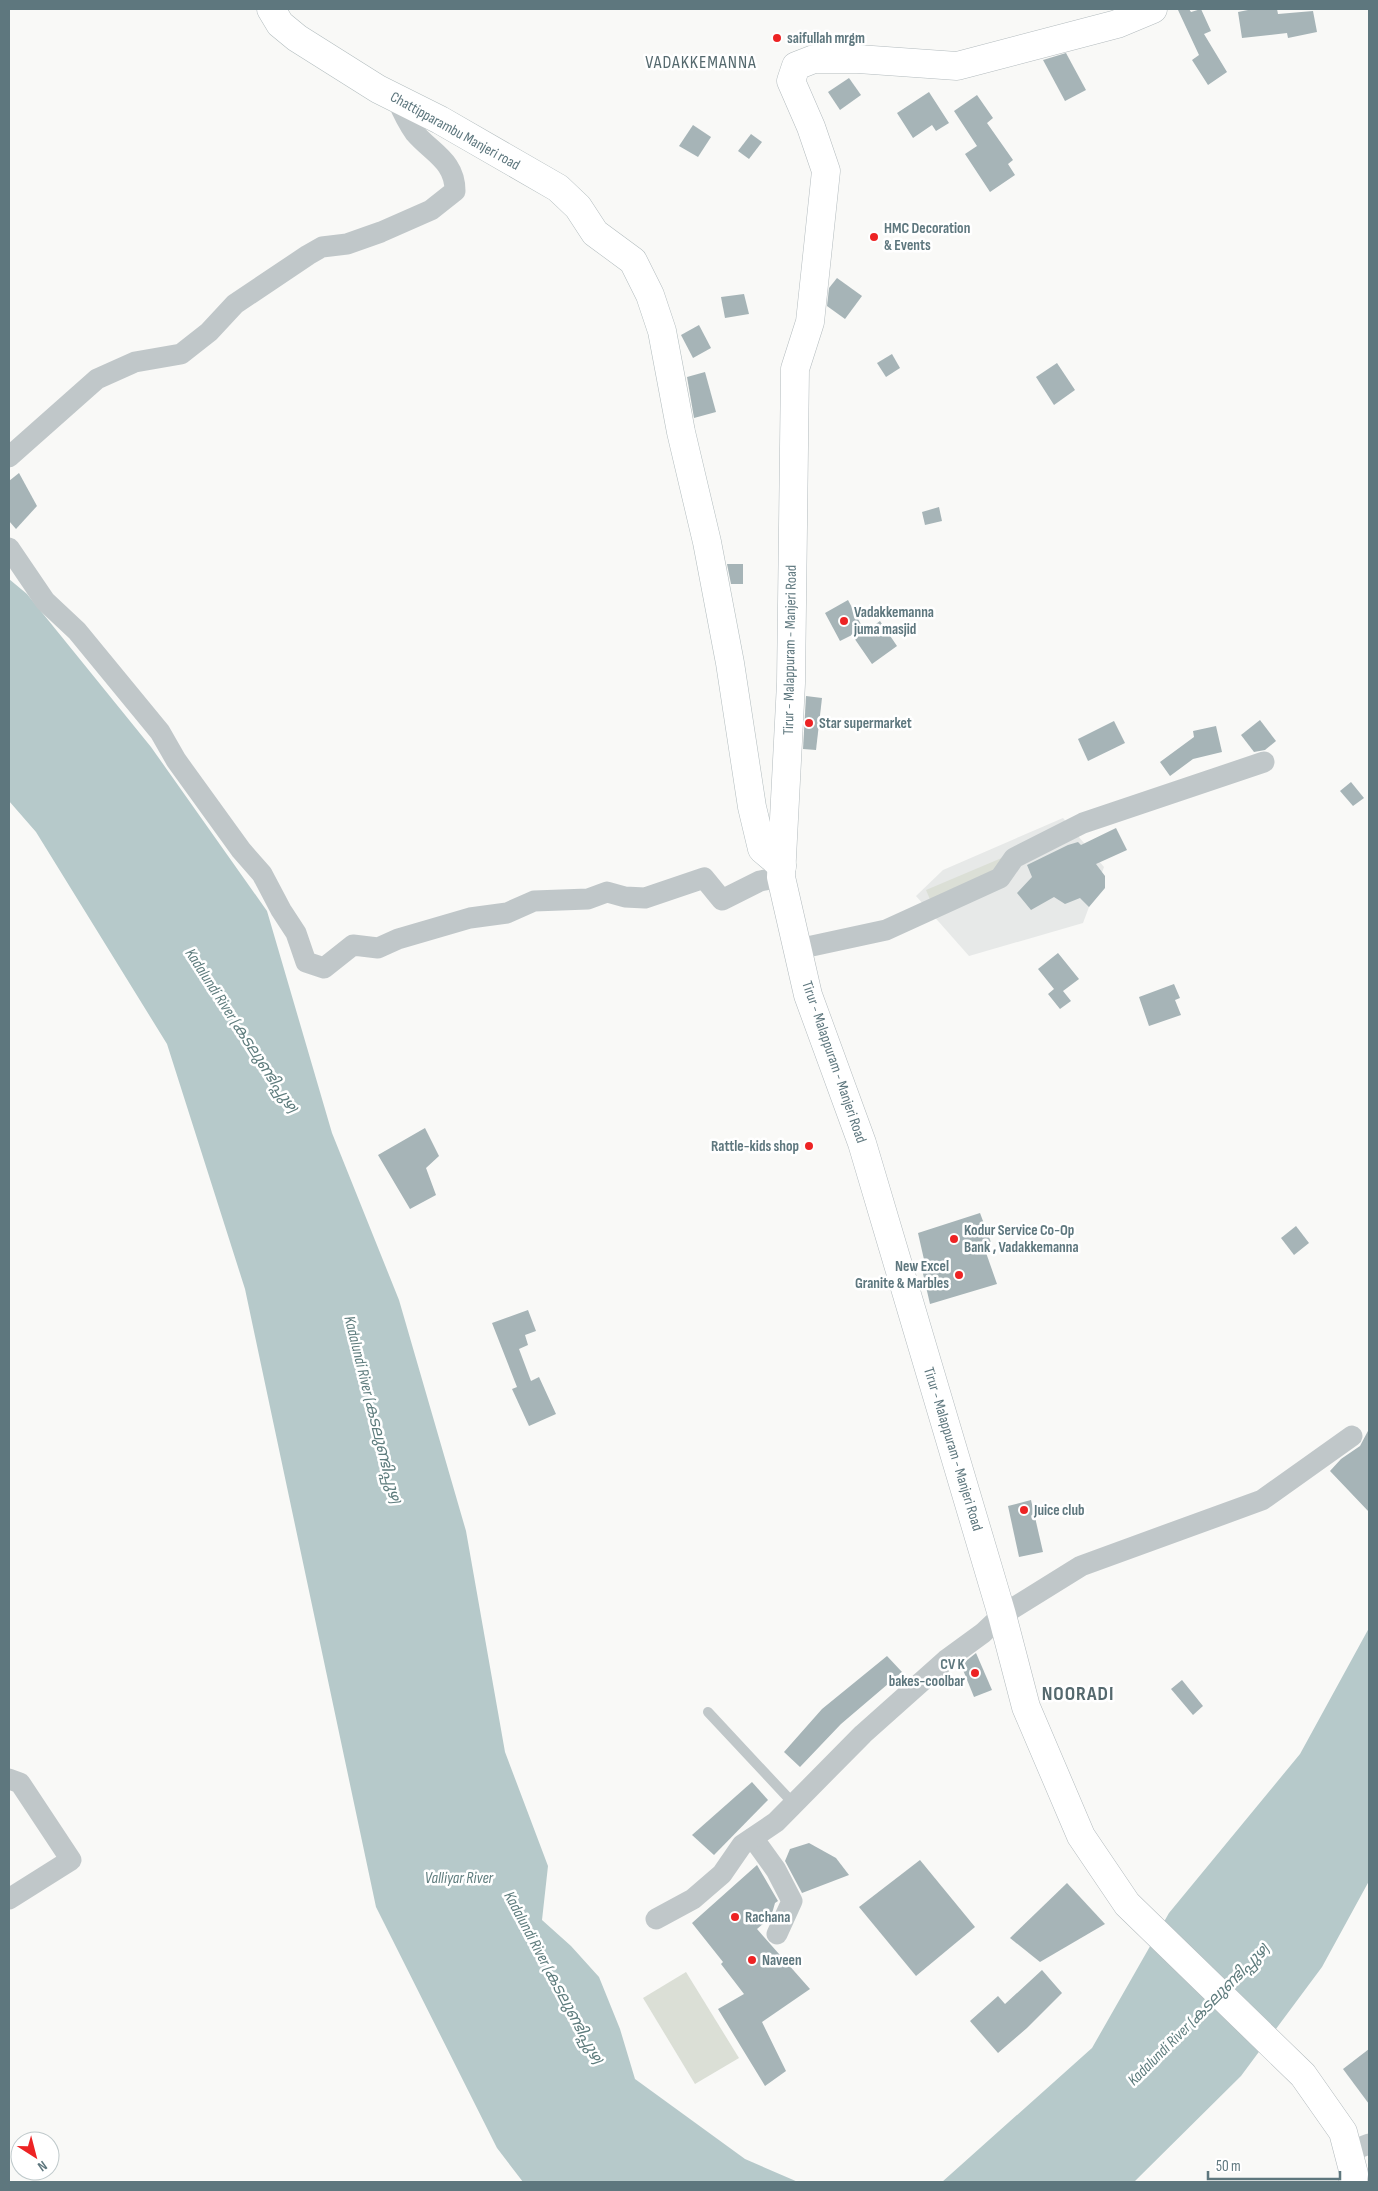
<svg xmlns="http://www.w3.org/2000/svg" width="1378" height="2191" font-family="'Sofia Sans Condensed','Noto Sans Malayalam',sans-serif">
  <rect width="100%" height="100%" fill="#f9f9f7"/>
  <path fill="#e7e9e8" d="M1063,818L1104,867L1083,923L969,956L916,896L943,870Z"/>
  <g fill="#dbdfd6">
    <path d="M1004,857L1013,874L932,904L926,890Z"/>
    <path d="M686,1972L739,2058L695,2084L643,1998Z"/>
  </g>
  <g fill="#b6c9ca">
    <path d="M9,579L27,594L151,747L267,911L332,1133L399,1300L466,1531L505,1752L548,1866L542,1920L571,1946L599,1977L620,2029L635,2079L745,2159L798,2182H523L497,2148L376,1907L245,1289L167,1044L36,832L9,801Z"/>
    <path d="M1369,1628V1881L1322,1967L1241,2076L1134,2182H942L1092,2048L1169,1913L1300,1754Z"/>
  </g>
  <g fill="#a6b4b7">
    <path d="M1189,9L1191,12L1201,9L1211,31L1204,34L1227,72L1208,85L1192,60L1199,55L1178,10Z"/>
    <path d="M1253,9H1277L1278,14L1313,11L1317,32L1288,38L1287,33L1242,38L1238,12Z"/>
    <path d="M1066,53L1086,90L1065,101L1043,60Z"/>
    <path d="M849,78L861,95L840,110L828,92Z"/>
    <path d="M929,92L949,123L936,131L932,125L913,138L897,113Z"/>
    <path d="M977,95L993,118L987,123L1013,160L1008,164L1015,175L990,192L965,154L977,146L954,111Z"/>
    <path d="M693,125L711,137L698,157L679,146Z"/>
    <path d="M751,134L762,142L749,159L738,151Z"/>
    <path d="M837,278L862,296L845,319L827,306L829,288Z"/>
    <path d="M744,294L749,314L725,318L721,297Z"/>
    <path d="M699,325L711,348L693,358L681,335Z"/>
    <path d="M892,354L900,368L886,377L877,363Z"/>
    <path d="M1057,363L1075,390L1054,405L1036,377Z"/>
    <path d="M705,372L716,412L694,418L687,377Z"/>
    <path d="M19,473L37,506L16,529L9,521V481Z"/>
    <path d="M939,507L942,521L925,525L922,512Z"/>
    <path d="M727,564H743V584H731Z"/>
    <path d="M848,600L865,632L880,621L897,646L872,664L852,635L840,641L825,613Z"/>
    <path d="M806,696L822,698L816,750L803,749Z"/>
    <path d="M1260,720L1276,741L1265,750L1254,752L1241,735Z"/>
    <path d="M1114,721L1125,743L1088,761L1078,739Z"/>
    <path d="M1216,726L1222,752L1193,759L1170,776L1160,762L1194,737L1193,731Z"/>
    <path d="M1351,782L1364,798L1353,806L1340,791Z"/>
    <path d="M1116,828L1127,850L1096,864L1105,876V888L1089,907L1080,898L1065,904L1054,897L1031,910L1017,893L1032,877L1027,865L1068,845L1078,842L1081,845Z"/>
    <path d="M1058,953L1079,979L1063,991L1071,1001L1060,1009L1048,994L1054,989L1038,969Z"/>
    <path d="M1174,984L1180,998L1175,1000L1181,1015L1149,1026L1139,997Z"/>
    <path d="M425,1128L439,1156L426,1168L436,1195L410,1209L378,1155Z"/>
    <path d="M980,1213L992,1245L984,1247L997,1284L930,1304L921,1265L925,1264L918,1233Z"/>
    <path d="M1296,1226L1309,1243L1294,1255L1281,1238Z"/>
    <path d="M528,1310L536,1331L525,1335L528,1345L519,1349L531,1381L539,1377L556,1414L529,1426L512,1389L517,1387L492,1323Z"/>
    <path d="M1369,1429V1512L1330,1471L1341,1459L1360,1446Z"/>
    <path d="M1031,1500L1043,1552L1019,1557L1008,1506Z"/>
    <path d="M976,1653L992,1690L974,1697L961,1665Z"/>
    <path d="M887,1656L902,1672L841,1724L800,1767L784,1752L822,1709Z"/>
    <path d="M1182,1680L1203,1706L1193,1715L1171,1689Z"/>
    <path d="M752,1782L768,1800L714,1855L692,1835Z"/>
    <path d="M809,1843L836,1858L849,1875L802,1893L785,1861L790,1849Z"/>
    <path d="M920,1860L975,1927L916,1976L859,1907Z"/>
    <path d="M757,1865L778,1901L775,1903L771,1917L757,1929L810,1989L762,2022L786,2071L765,2086L718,2009L744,1994L721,1964L723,1962L692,1923Z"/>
    <path d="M1067,1883L1105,1924L1040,1962L1010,1938Z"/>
    <path d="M1042,1970L1062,1993L1027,2028L998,2053L970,2021L998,1996L1005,2004Z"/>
    <path d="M1369,2049V2104L1343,2069Z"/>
  </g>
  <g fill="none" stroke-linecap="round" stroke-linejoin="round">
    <defs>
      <path id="secondary" d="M271,9L280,24L297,38L378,89L440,120L558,188L578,207L595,233L633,261L650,295L662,331L681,432L707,542L730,663L752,807L762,849L782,866"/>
      <path id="primary" d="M1153,9L1117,24L957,66L858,59H814L796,66L791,81L811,127L826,171L810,322L795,369L791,683L781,877L808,995L862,1143L1002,1615L1026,1707L1081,1836L1127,1904L1303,2075L1343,2132L1354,2174L1353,2182"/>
    </defs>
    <use href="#secondary" stroke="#b2bcbe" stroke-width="29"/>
    <use href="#primary" stroke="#b3bbbe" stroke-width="29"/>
    <path stroke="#c0c7c9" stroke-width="10" d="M708,1712L793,1803"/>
    <g stroke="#c0c7c9" stroke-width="21">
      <path d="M9,457L97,379L135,362L181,354L209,332L235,304L308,255L322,247L347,244L381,232L431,210L455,191C455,161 432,153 415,133C407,122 402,111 397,99"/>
      <path d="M9,548L45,601L77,631L160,732L176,760L241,850L262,874L281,910L296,933L306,962L324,968L353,945L378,948L398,939L470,918L507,913L534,901L588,899L607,892L625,897L645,898L704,878L722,900L760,881L781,877"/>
      <path d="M798,949L886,930L1000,878L1014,858L1083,823L1264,762"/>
      <path d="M9,1779L20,1783L71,1860L9,1899"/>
      <path d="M753,1838L776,1870L792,1901L777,1934"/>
      <path d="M656,1919L693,1899L722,1874L742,1845L776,1822L863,1734L946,1660L983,1633L1002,1615L1081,1566L1262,1500L1352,1436"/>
      <path d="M1348,2152L1369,2144"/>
    </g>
    <use href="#secondary" stroke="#fff" stroke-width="28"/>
    <use href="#primary" stroke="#fff" stroke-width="28"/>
  </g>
  <g fill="#ed2324" stroke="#fff" stroke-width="2">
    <circle cx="777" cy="38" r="5"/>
    <circle cx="874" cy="237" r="5"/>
    <circle cx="844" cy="621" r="5"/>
    <circle cx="809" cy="723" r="5"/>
    <circle cx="809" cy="1146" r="5"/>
    <circle cx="954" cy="1239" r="5"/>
    <circle cx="959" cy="1275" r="5"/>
    <circle cx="1024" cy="1510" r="5"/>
    <circle cx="975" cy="1673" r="5"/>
    <circle cx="735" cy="1917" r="5"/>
    <circle cx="752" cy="1960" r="5"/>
  </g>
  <g text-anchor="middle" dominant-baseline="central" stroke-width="5" stroke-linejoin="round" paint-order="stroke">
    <g font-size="15" font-weight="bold" fill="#5e777e" stroke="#fff" text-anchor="start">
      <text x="787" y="38">saifullah mrgm</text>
      <text x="884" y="228">HMC Decoration<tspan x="884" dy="17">&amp; Events</tspan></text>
      <text x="854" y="612">Vadakkemanna<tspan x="854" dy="17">juma masjid</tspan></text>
      <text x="819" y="723">Star supermarket</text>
      <text x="799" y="1146" text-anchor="end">Rattle-kids shop</text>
      <text x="964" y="1230">Kodur Service Co-Op<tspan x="964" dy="17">Bank , Vadakkemanna</tspan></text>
      <text x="949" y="1266" text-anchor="end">New Excel<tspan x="949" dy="17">Granite &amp; Marbles</tspan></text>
      <text x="1034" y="1510">Juice club</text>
      <text x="965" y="1664" text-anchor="end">CV K<tspan x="965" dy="17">bakes-coolbar</tspan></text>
      <text x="745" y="1917">Rachana</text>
      <text x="762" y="1960">Naveen</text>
    </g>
    <g font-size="15" fill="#5e777e" stroke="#fff">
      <text transform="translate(455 131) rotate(29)">Chattipparambu Manjeri road</text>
      <text transform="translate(790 650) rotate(-89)">Tirur - Malappuram - Manjeri Road</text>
      <text transform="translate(834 1062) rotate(71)">Tirur - Malappuram - Manjeri Road</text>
      <text transform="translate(953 1449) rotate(73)">Tirur - Malappuram - Manjeri Road</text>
    </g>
    <g font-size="16" font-style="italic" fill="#5e7c7d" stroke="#fff">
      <text transform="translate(241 1031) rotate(57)">Kadalundi River (കടലുണ്ടിപ്പുഴ)</text>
      <text transform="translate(372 1410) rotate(76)">Kadalundi River (കടലുണ്ടിപ്പുഴ)</text>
      <text x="459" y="1878">Valliyar River</text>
      <text transform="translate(553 1978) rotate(62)">Kadalundi River (കടലുണ്ടിപ്പുഴ)</text>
      <text transform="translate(1199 2015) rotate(-45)">Kadalundi River (കടലുണ്ടിപ്പുഴ)</text>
    </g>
    <g font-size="18" letter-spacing="1" fill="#55696e" stroke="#fff">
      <text x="701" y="62">VADAKKEMANNA</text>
    </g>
    <g font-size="20" font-weight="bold" letter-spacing="1" fill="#55696e" stroke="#fff">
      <text x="1078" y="1694">NOORADI</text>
    </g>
  </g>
  <rect width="1378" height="2191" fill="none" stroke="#5e777e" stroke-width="20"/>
  <g transform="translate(35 2156) rotate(144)"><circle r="24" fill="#ffffff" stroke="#bfc9cb"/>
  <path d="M0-4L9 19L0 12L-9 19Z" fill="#ed2324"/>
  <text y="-8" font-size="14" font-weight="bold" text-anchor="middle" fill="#5e777e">N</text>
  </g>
  <path d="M1208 2171v8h132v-8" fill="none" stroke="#5e777e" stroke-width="2.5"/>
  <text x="1216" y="2171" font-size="15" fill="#5e777e" stroke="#ffffff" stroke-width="4" paint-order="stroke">50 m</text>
</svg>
